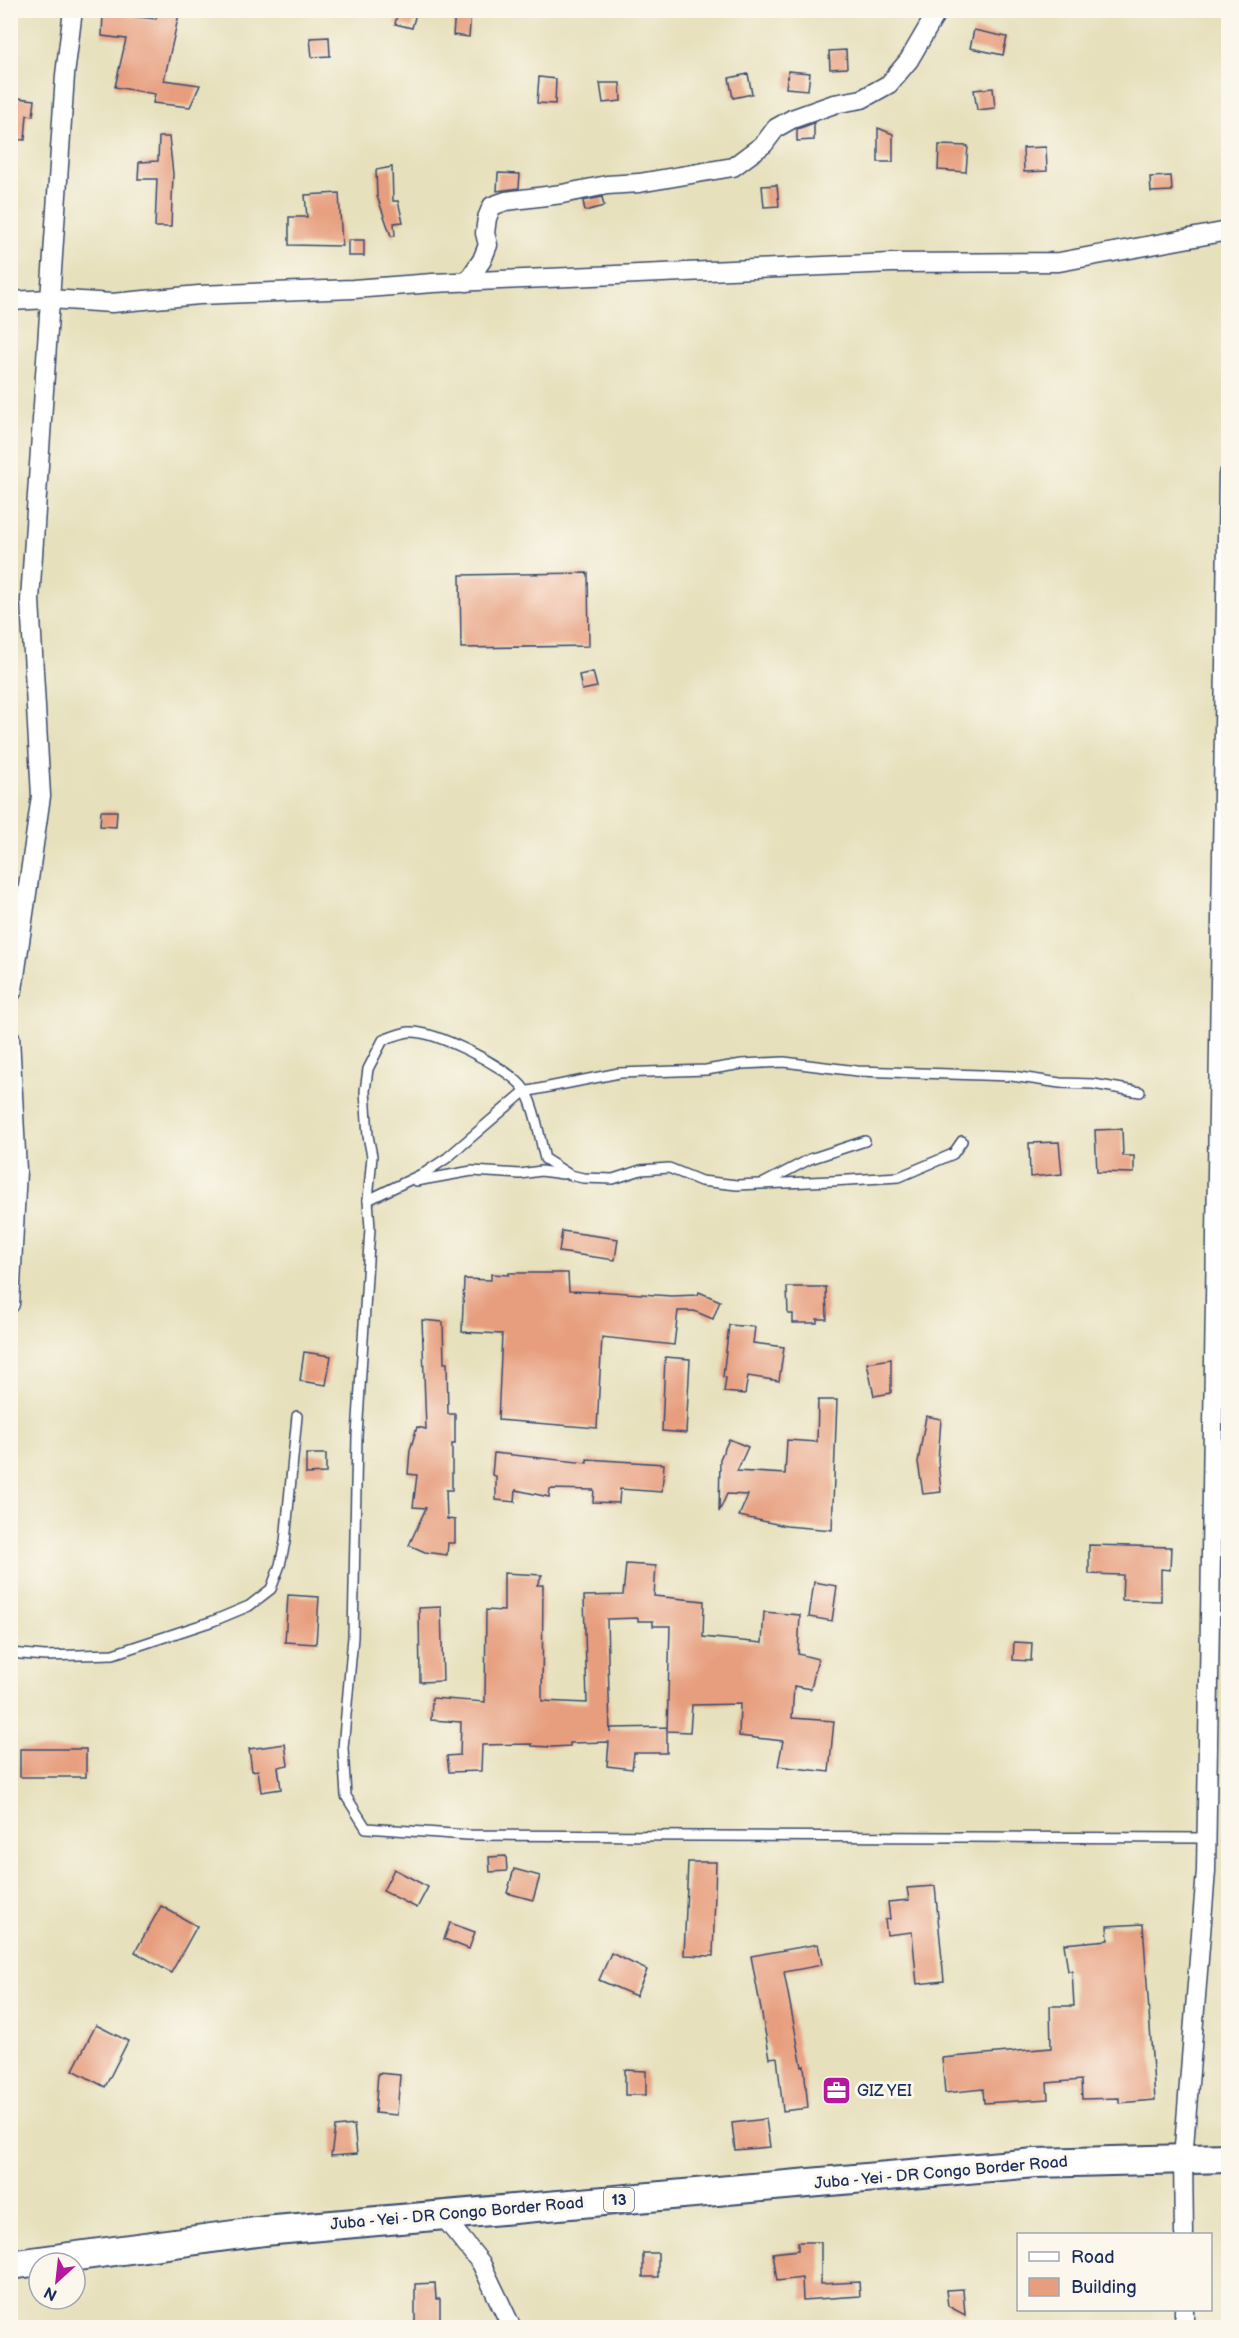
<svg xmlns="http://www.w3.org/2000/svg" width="1239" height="2338" font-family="'Balsamiq Sans',sans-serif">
  <rect width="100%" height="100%" fill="#fbf7ec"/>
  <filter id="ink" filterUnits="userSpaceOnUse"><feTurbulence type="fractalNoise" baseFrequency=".0167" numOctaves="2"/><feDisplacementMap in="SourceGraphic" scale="12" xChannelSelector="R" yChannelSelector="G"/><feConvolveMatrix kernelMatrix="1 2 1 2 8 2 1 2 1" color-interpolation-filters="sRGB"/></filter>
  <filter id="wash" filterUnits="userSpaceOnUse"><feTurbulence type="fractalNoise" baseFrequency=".008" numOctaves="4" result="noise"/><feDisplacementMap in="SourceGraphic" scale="24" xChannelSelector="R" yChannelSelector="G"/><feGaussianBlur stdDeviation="1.35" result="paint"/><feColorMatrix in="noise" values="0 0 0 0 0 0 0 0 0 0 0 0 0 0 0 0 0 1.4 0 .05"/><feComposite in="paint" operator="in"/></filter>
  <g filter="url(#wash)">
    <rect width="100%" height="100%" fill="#e6e0bc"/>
    <g id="blocks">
      <g fill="#e79e7e">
        <path d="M157,10H180L164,80L200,85L190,107L153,103L155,94L115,87L126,39L102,36L103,13L156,19Z"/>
        <path d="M398,10H417L412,28L395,24Z"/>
        <path d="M455,11L471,13L469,37L453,35Z"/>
        <path d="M974,30L1007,37L1003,55L970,48Z"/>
        <path d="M329,37L330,56L312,57L310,38Z"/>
        <path d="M846,50L847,68L830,69L829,51Z"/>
        <path d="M788,71L810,73L808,90L786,88Z"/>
        <path d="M748,74L752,94L733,98L729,78Z"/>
        <path d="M539,77L556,79L555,104L537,103Z"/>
        <path d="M600,83H620L621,101L603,103Z"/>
        <path d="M993,88L995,108L977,110L974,90Z"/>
        <path d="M10,97L35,100L33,116L27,115L25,140L10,139Z"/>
        <path d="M814,123V140L797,141V129Z"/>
        <path d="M878,128L893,134V162H878Z"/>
        <path d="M159,137H169L173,174L171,227H155L157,179H138L139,162L158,161Z"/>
        <path d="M939,145L968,146L966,172L938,170Z"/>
        <path d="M1046,147L1047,171L1024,172L1023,148Z"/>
        <path d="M392,167L393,201H398L403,222L394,223L395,236H391L377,196L376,170Z"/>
        <path d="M498,173L520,174L519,188L497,191Z"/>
        <path d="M1171,176L1172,191L1151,192L1150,177Z"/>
        <path d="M777,185L779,206L764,207L762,186Z"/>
        <path d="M339,193L342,246L289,245V217H307L305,195Z"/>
        <path d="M602,197L604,206L585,211L583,201Z"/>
        <rect x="348" y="240" width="16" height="16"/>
        <path d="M588,573L589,646L461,648L460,575Z"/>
        <path d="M593,672L597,687L582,690L579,675Z"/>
        <path d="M101,811H117L116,827L100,826Z"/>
        <path d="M1122,1129L1123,1156H1134V1173L1097,1172L1095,1130Z"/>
        <path d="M1059,1142L1062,1174L1030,1177L1029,1143Z"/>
        <path d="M562,1231L618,1239L615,1260L559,1252Z"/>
        <path d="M509,1273H568L569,1291L598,1292V1291L671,1296L698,1295L699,1292L720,1301L713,1319L694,1311H678L674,1345L602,1337L597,1428L498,1420L502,1334L462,1332L464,1279L491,1280V1274L509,1275Z"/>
        <path d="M787,1287H826L827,1319H817V1323H793V1314H788Z"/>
        <path d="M422,1320L443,1322L444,1363H447L448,1414H455V1444H452V1490H446L447,1519L455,1520V1543H448L447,1555L425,1552L409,1545L426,1508L413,1507L417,1475L408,1474L410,1450L417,1427L426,1429Z"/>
        <path d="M729,1325L755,1327L753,1343L784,1347L779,1381L748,1376L745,1394L724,1392L726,1378L723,1377Z"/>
        <path d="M304,1352L331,1356L326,1385L300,1381Z"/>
        <path d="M665,1357L690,1359L686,1433L662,1431Z"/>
        <path d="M891,1359V1393L874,1396L867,1363Z"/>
        <path d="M818,1400H837L832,1530L786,1526L739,1516L748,1495L727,1494L719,1512L720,1459L729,1439L748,1447L737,1471L785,1474L787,1440L817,1442Z"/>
        <path d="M926,1416L941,1419L938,1461L941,1492L923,1494L918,1462Z"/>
        <path d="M494,1453L587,1463V1459L664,1464L662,1492L620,1489L619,1503L593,1502L594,1490L550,1489L549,1497L516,1490L515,1502L496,1500V1476L492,1475Z"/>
        <path d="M306,1454H326V1473L306,1474Z"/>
        <path d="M1089,1545L1171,1547L1170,1570L1161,1569V1601L1122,1600L1123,1575L1089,1574Z"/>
        <path d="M626,1564L656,1566L654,1596L704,1601L703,1637L762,1643L764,1612L800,1615L798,1654L818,1659L811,1689L794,1686L792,1718L834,1721L829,1772L778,1766L783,1741L739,1736L740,1704L692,1705L690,1732L667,1731L670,1626H653V1621H638V1618L607,1619L610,1733L611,1728L667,1727V1753H634L632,1769L607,1766L609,1742L570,1743V1746L552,1747L532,1746V1744L482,1745L481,1771L449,1772L447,1756L460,1755L461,1722L431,1720L432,1698L485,1702L486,1610L504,1611V1573L542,1575L537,1585H543L542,1701L587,1703L584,1596L623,1595Z"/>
        <path d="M814,1582L837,1586L832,1621L809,1617Z"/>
        <path d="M288,1595L319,1597L316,1644L285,1642Z"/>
        <path d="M441,1607L443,1681L420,1682L419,1608Z"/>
        <path d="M1014,1642L1032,1643L1031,1661L1013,1660Z"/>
        <path d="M285,1744L288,1765L278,1767L281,1789L261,1792L258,1770L252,1771L249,1749Z"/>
        <rect x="20" y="1749" width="66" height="28"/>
        <path d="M506,1856L507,1871L490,1872L489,1857Z"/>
        <path d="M688,1862H716L713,1956L684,1955Z"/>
        <path d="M394,1869L428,1887L417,1908L383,1891Z"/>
        <path d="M514,1869L540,1876L533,1900L507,1893Z"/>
        <path d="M935,1886L944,1981L917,1984L912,1932L887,1935L885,1920L890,1919L888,1902L909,1900L907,1888Z"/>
        <path d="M161,1906L197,1926L171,1973L135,1952Z"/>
        <path d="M450,1923L475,1932L469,1949L444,1939Z"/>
        <path d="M1143,1924L1155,2100L1119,2103V2098L1082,2099L1081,2080L1047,2083L1048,2099L984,2103L983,2089L945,2093L942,2058L1051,2048L1050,2006H1074L1072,1971H1068L1064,1944L1108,1940L1107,1926Z"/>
        <path d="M818,1944L822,1965L784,1972L802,2067L804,2066L808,2108L783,2111L777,2057L770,2058L751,1956Z"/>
        <path d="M611,1953L647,1970L636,1996L599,1980Z"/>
        <path d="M96,2025L128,2041L105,2087L73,2070Z"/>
        <path d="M625,2070L646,2071V2095H625Z"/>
        <path d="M378,2073L400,2075L397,2115L375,2113Z"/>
        <path d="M766,2119L770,2147L735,2150L732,2123Z"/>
        <path d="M354,2125L357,2154L331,2156L335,2127Z"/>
        <path d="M798,2242H821V2284L859,2282L860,2296L803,2300L802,2278L777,2281L773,2253L798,2250Z"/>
        <rect x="643" y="2253" width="15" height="24"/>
        <path d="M435,2283L436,2299H440V2323H415V2284Z"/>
        <path d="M963,2289L965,2315L948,2306L946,2290Z"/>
      </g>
    </g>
  </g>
  <g filter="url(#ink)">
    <use href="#blocks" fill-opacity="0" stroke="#394a6c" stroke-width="1.5"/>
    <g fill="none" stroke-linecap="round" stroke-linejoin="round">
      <defs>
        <g id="lane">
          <path d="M962,1141L953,1154L899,1177L832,1181L737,1185L701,1181L669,1168L641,1170L613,1179L583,1178L570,1175L545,1159C540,1140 534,1099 521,1085C504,1066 435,1030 409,1032C401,1033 391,1037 383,1040L368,1069L365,1091L368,1136L372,1156L368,1200L370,1228L357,1436L353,1637L343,1748L346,1796L366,1828L468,1835L1207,1838"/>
          <path d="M416,1181L472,1171L520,1174L541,1171L563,1174"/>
          <path d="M764,1183L810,1159L865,1141"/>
          <path d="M368,1200L426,1172L447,1158L524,1092L619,1073L706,1070L742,1064L784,1062L857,1071L1012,1076L1060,1083L1093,1084L1140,1092"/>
          <path d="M10,1653L45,1656L113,1654L213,1621L249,1606L271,1589L280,1565L285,1542L297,1416"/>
        </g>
        <g id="street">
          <path d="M467,282L482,260L488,245L485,233L487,218L492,206L506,201L562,194L607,185L639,183L733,167L764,144L776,128L792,119L834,104L862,99L889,84L909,60L937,12L943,10"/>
          <path d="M10,301L50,299L112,303L199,295L353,289L433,283L892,263L1059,262L1228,231"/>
          <path d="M10,995L13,990L41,796L30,600L65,75L73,10"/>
          <path d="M10,1037L17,1171L10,1304"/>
          <path d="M442,2215L481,2263L512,2328"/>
          <path d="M1184,2234L1183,2159L1206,1871L1228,475"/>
          <path d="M1184,2310V2328"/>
        </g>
        <path id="primary" d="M10,2265L264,2231L1035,2163L1228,2158"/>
      </defs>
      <use href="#lane" stroke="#394a6c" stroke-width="12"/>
      <use href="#street" stroke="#394a6c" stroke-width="21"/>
      <use href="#primary" stroke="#394a6c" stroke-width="32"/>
      <use href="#lane" stroke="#fff" stroke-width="9"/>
      <use href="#street" stroke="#fff" stroke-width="18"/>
      <use href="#primary" stroke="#fff" stroke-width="28"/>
    </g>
  </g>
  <defs>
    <symbol id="office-square" viewBox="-11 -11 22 22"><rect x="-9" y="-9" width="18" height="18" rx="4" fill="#b5179e" stroke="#fbf7ec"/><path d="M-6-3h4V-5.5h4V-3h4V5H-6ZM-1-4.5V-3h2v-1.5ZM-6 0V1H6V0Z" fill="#fff"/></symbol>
  </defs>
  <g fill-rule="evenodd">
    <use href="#office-square" x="820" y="2074" width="33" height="33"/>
  </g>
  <g text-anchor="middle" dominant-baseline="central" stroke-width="6" stroke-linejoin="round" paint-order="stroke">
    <rect fill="#fbf7ec" stroke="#5e6b89" stroke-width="1.5" x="604" y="2188" width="30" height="24" rx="4.5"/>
    <g font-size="15" font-weight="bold" fill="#1b2f5e">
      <text x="619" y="2200">13</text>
    </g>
    <g font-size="16" fill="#1b2f5e" stroke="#fbf7ec" text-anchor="start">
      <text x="857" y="2091">GIZ YEI</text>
    </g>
    <g font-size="16" fill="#1b2f5e" stroke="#fbf7ec">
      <text transform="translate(941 2173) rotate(-5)">Juba - Yei - DR Congo Border Road</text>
      <text transform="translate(457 2214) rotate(-5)">Juba - Yei - DR Congo Border Road</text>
    </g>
  </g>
  <rect width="1239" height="2338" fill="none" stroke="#fbf7ec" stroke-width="36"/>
  <rect x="1017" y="2233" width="195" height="78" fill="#fbf7ec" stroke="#a1a7b3" stroke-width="1.5"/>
  <rect x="1029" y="2252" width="30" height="9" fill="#ffffff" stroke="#a1a7b3" stroke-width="1.5"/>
  <text x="1071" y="2263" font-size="18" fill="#1b2f5e">Road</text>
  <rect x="1029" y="2278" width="30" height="18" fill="#e79e7e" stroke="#a1a7b3" stroke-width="1.5"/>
  <text x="1071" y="2293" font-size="18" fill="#1b2f5e">Building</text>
  <g transform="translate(57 2281) rotate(207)"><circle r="28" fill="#fbf7ec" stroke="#a1a7b3" stroke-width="1.5"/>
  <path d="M0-4.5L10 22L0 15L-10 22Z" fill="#b5179e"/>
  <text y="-9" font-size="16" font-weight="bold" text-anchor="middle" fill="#1b2f5e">N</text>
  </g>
</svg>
